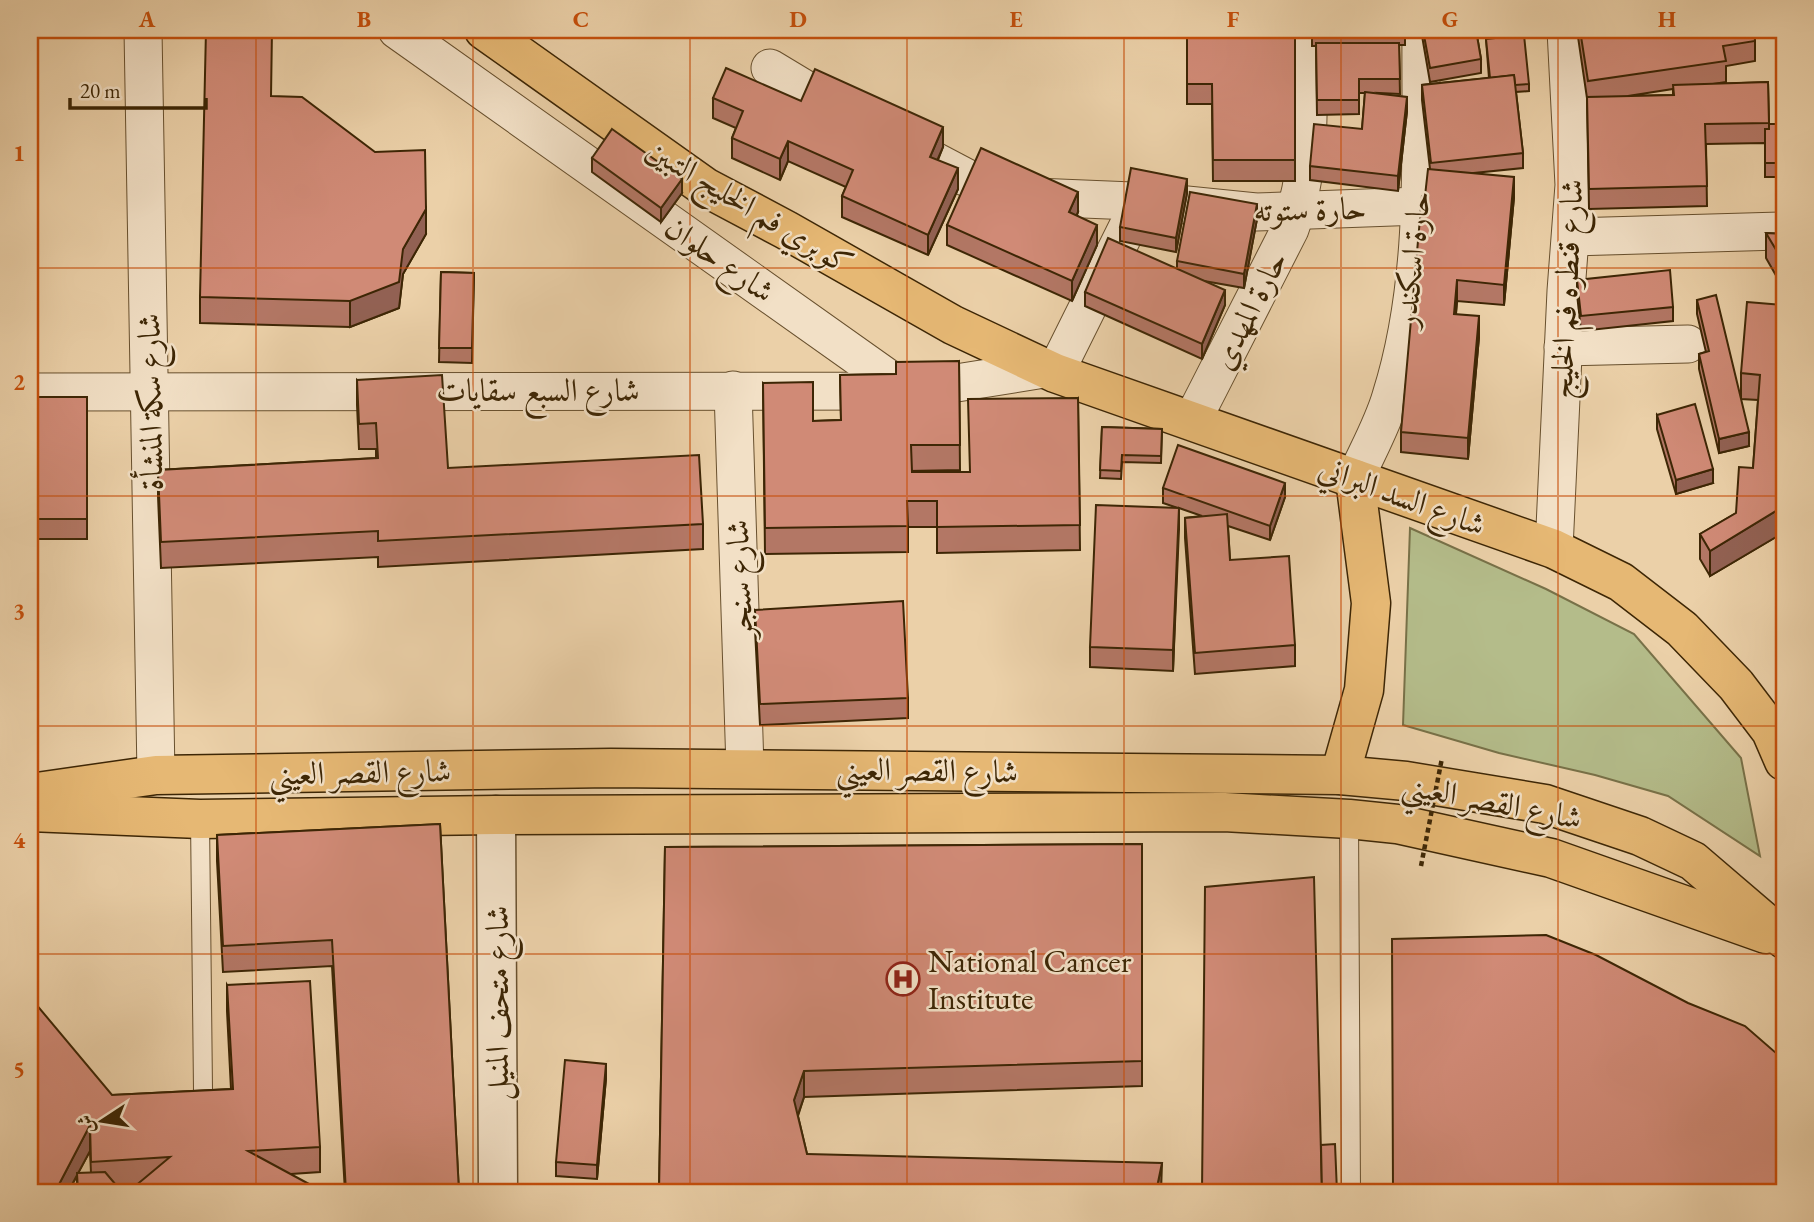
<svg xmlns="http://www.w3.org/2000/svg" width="1814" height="1222" font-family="'EB Garamond',Amiri,serif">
  <rect width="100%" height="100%" fill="#ebd0a8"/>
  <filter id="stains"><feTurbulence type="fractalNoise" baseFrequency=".00286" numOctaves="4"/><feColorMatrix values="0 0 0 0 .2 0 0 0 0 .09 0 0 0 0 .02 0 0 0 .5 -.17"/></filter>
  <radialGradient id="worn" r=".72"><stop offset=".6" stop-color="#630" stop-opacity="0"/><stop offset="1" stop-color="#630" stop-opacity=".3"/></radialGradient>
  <path fill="#b4bc8a" stroke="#787148" stroke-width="2" d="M1410,528L1546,589L1634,634L1741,758L1760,856L1668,796L1595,775L1499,753L1403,725Z"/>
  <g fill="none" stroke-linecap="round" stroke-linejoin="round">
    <defs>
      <g id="service">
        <path d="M200,819L203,1090"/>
        <path d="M1349,819L1351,1192"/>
      </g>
      <g id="minor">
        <path d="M143,30L156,775"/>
        <path d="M397,30L906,391"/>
        <path d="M770,68L848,115"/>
        <path d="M914,150L988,189L1035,197L1157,202L1256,212L1420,206"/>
        <path d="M1571,237L1784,231"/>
        <path d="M1563,347L1688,344"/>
        <path d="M1055,373L1140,202"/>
        <path d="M733,390L745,768"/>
        <path d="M30,392L906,391L1044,369"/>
        <path d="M1192,421L1290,229C1313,165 1308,97 1308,30"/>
        <path d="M1355,479C1367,452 1383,424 1391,396C1428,279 1420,151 1421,30"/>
        <path d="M1554,549L1566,291L1574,185L1566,30"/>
      </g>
      <path id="tertiary" d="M496,815L498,1192"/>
      <path id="primary" d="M484,30L705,187L786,230L953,325L1055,373L1554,549L1621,582L1682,629L1736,685L1771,731L1784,761"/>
      <g id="trunk">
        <path d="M1340,775L1364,690L1371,603L1355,479"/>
        <path d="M30,793L156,775L611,768L1340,775L1406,781L1545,804L1640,836L1693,861L1784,939"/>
        <path d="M30,812L200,819L496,815L1224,812L1349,819L1397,824L1551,858L1766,934"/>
      </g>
    </defs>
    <use href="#service" stroke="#68502e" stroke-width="20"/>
    <use href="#minor" stroke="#68502e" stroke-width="39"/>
    <use href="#tertiary" stroke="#68502e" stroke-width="41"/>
    <use href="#primary" stroke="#3d2605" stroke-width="41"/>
    <use href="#trunk" stroke="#3d2605" stroke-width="41"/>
    <use href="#service" stroke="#f2e0c6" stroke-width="18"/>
    <use href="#minor" stroke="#f2e0c6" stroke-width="37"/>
    <use href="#tertiary" stroke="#f2e0c6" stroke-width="38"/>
    <use href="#primary" stroke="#e6b874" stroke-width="38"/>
    <use href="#trunk" stroke="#e6b874" stroke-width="38"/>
    <path stroke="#3d2605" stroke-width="4.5" stroke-dasharray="5 3.5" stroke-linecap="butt" d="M1421,866L1442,758"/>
  </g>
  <g fill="#b37765" stroke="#3d2605" stroke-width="2" fill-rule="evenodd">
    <path d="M1187,30H1295V181H1213L1212,104H1187Z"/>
    <path d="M1312,30H1405V45H1399L1400,94L1378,93L1407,111L1398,191L1310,180V166L1362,129L1365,93H1359V114L1317,115L1316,46H1312Z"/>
    <path d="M1421,30H1476L1481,59V73L1430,82Z"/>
    <path d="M1577,30H1754L1755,41V61L1726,66V82L1713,84L1768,82L1769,124H1784V177H1765V143L1706,144L1707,206L1589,209L1587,98ZM1673,89V95L1628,96Z"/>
    <path d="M1486,39L1529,84V91L1516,92L1523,153V168L1474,173L1514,197L1504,305L1457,301L1456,314L1479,337L1468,459L1401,452V432L1425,196L1430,169L1422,100V85L1489,78Z"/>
    <path d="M271,96L426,234L403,274L399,308L350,327L200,323V297Z"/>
    <path d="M713,98L801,101L943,147L938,160L958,189L928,255L842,217V196L846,187L788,161L780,180L732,158V138L736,128L713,118Z"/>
    <path d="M592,158L682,193L661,222L592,172Z"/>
    <path d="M1187,193L1176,252L1120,241V227Z"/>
    <path d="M1078,212L1077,215L1097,245L1072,301L947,245V225Z"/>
    <path d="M1257,219L1244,288L1204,281L1225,305L1202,359L1085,306V292L1177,269V261Z"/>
    <path d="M1766,233L1784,234V279H1778L1766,258Z"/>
    <path d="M441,272L474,273L472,363L439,362Z"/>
    <path d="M1577,280L1673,307V321L1581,331L1577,294Z"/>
    <path d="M1697,300L1749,446L1719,453L1699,369V354L1706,352L1697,314Z"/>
    <path d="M1784,305V551L1776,537L1710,576L1700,559V534L1736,513L1753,468L1758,400L1741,399V373Z"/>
    <path d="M959,361L960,470L911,471L912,472H969L1078,398L1080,550L937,553V527H908V552L765,554L763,383L813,421L841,420L840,375L896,374Z"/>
    <path d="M357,380L448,468L703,524V549L378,567V557L161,568L158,496V470L376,458V449H359L357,405Z"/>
    <rect x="30" y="397" width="57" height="142"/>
    <path d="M1657,415L1713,483L1676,494L1657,429Z"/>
    <path d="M1102,427L1162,429L1161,463L1122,462L1121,479L1100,478Z"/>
    <path d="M1163,488L1285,497L1270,540L1228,526L1230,560L1295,645V666L1195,674L1185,538V518L1202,516L1179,508L1173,671L1090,667V647L1178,508L1163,503Z"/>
    <path d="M755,610L908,698V718L760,725L755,630Z"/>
    <path d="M440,824L459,1192H345L332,966L223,972L217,861V835Z"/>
    <path d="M1142,844V1086L804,1097L798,1116L807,1154L1162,1189L1161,1192H659L665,847Z"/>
    <path d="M227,985L320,1147V1172L117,1186L122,1192H77V1176L68,1192H30L112,1095L231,1089L227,1011ZM90,1151L91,1173H78Z"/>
    <path d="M606,1078L597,1179L556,1176V1162Z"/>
  </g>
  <g fill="#926153" stroke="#3d2605" stroke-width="2">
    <path d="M1407,97V111L1398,191V176Z"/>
    <path d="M943,127V147L930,177V157Z"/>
    <path d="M788,141V161L780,180V159Z"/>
    <path d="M958,168V189L928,255V235Z"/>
    <path d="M1514,177V197L1504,305V285Z"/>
    <path d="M682,179V193L661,222V208Z"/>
    <path d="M1187,179V193L1176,252V238Z"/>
    <path d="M1078,192V212L1069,232V212Z"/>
    <path d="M1257,204V219L1244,288V274Z"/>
    <path d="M426,209V234L403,274L399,308L350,327V301L403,249Z"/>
    <path d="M1097,225V245L1072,301V281Z"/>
    <path d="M35,269V276L30,284V276Z"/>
    <path d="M1457,280V301L1454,335V314Z"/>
    <path d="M1225,290V305L1202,359V344Z"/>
    <path d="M1479,316V337L1468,459V438Z"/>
    <path d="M1749,432V446L1719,453V439Z"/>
    <path d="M1713,469V483L1676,494V480Z"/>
    <path d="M1285,483V497L1270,540V526Z"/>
    <path d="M1179,508V529L1173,671V650Z"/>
    <path d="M1776,511V537L1710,576V551Z"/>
    <path d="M606,1064V1078L597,1179V1165Z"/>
    <path d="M804,1071V1097L794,1126V1100Z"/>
    <path d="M90,1125V1151L68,1192H55Z"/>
    <path d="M1162,1163L1161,1192H1156Z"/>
  </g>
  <g fill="#d08a76" stroke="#3d2605" stroke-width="2">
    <path d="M206,30H272L271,96L302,97L375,152L425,150L426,209L403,249L399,282L350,301L200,297Z"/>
    <path d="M1187,30H1295V160H1213L1212,84H1187Z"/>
    <path d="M1312,30H1405V31L1312,32Z"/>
    <path d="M1423,30H1476L1481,59L1430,68Z"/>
    <path d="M1580,30H1754L1755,41L1723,46L1726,61L1588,81Z"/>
    <path d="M1524,35L1529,84L1515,85L1514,75L1490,78L1486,39Z"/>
    <path d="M1316,43H1399L1400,79H1359V100H1317Z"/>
    <path d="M726,68L801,101L815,69L943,127L930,157L958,168L928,235L842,196L853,170L788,141L780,159L732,138L743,111L713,98Z"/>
    <path d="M1514,75L1523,153L1431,163L1422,85Z"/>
    <path d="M1768,82L1769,123L1705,124L1707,186L1589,189L1587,97L1674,95L1673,85Z"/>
    <path d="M1365,92L1407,97L1398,176L1310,166L1314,124L1362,129Z"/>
    <path d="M1769,124H1784V163H1765V129H1769Z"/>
    <path d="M612,129L682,179L661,208L592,158Z"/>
    <path d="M981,148L1078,192L1069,212L1097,225L1072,281L947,225Z"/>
    <path d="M1131,168L1187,179L1176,238L1120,227Z"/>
    <path d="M1428,169L1514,177L1504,285L1457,280L1454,314L1479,316L1468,438L1401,432L1422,196H1425Z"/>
    <path d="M1190,192L1257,204L1244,274L1177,261Z"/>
    <path d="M1766,233L1784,234V254L1778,253Z"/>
    <path d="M1108,238L1225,290L1202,344L1085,292Z"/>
    <path d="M30,266L35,269L30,276Z"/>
    <path d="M1670,270L1673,307L1581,316L1577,280Z"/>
    <path d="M441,272L474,273L472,348H439Z"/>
    <path d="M1716,295L1749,432L1719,439L1699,354L1709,351L1697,300Z"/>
    <path d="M1747,302L1784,305V525L1776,511L1710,551L1700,534L1736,513L1739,467L1753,468L1760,375L1741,373Z"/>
    <path d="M959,361L960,445H911L912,472H970L968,399L1078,398L1080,525L937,527V501H907L908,526L765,528L763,383L813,382V421L841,420L840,375L896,374V362Z"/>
    <path d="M442,375L448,468L699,455L703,524L378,541V531L161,542L158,470L378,458L376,423L359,424L357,380Z"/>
    <rect x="30" y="397" width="57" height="122"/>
    <path d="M1695,404L1713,469L1676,480L1657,415Z"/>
    <path d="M1102,427L1162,429L1161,456L1122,455L1121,471L1100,470Z"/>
    <path d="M1178,445L1285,483L1270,526L1163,488Z"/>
    <path d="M1096,505L1179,508L1173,650L1090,647Z"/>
    <path d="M1227,514L1230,560L1289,556L1295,645L1195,653L1185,518Z"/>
    <path d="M903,601L908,698L760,704L755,610Z"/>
    <path d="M440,824L459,1192H346L332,940L223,946L217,835Z"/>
    <path d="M1142,844V1061L804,1071L794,1100L807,1154L1162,1163L1156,1192H659L665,847Z"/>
    <path d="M1314,877L1322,1192H1202L1205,887Z"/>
    <path d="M1546,935L1596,955L1688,1003L1745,1026L1784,1060V1192H1393L1392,939Z"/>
    <path d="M310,981L320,1147L248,1151L309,1184L310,1192H128L170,1157L91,1162L90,1125L55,1192H30V997L112,1095L233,1089L227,985Z"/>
    <path d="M565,1060L606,1064L597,1165L556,1162Z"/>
    <path d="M1335,1144L1337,1192H1322L1321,1145Z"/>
    <path d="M105,1172L122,1192H78L77,1173Z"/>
  </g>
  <path fill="none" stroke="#c64f0b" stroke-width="2" stroke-opacity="0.55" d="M256,30V1192M473,30V1192M690,30V1192M907,30V1192M1124,30V1192M1341,30V1192M1558,30V1192M30,268H1784M30,496H1784M30,726H1784M30,954H1784"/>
  <defs>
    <symbol id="hospital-ring" viewBox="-11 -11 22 22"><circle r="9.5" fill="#f2e0c6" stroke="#8f2418" stroke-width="1.5"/><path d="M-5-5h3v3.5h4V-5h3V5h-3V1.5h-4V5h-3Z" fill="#8f2418"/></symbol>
  </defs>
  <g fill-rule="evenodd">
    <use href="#hospital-ring" x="884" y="960" width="38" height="38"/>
  </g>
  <g text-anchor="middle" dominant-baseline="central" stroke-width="5" stroke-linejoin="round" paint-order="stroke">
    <g font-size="32" fill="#3d2605" stroke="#f2e0c6">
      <text transform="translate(750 206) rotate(31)">كوبري فم الخليج التبين</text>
      <text transform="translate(1310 209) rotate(-1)">حارة ستوته</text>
      <text transform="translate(720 259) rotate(35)">شارع حلوان</text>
      <text transform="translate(1412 259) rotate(-84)">حارة اسكندر</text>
      <text transform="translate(1566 289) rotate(-87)">شارع قنطره فم الخليج</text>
      <text transform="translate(1249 310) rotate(-63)">حارة المهدي</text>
      <text x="538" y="390">شارع السبع سقايات</text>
      <text transform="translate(150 402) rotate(-91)">شارع سكة المنشأة</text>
      <text transform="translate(1402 496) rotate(20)">شارع السد البراني</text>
      <text transform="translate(739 579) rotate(-92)">شارع سنجر</text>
      <text transform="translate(927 770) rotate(1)">شارع القصر العيني</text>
      <text transform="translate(360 772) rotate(-1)">شارع القصر العيني</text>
      <text transform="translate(1492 801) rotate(11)">شارع القصر العيني</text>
      <text transform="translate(497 1003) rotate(-90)">شارع متحف المنيل</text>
    </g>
    <g font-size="32" fill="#3d2605" stroke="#f2e0c6" text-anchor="start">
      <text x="928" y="961">National Cancer<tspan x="928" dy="37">Institute</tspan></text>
    </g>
  </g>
  <rect width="1814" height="1222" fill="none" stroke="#ebd0a8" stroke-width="77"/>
  <g transform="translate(102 1121) rotate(258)" stroke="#f2e0c6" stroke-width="5" paint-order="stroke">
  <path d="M0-5L12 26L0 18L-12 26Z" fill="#3d2605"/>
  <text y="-10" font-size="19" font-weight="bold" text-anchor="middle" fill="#3d2605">ش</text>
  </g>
  <path d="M70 98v10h136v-10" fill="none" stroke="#3d2605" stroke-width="3.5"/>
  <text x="80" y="98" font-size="21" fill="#3d2605" stroke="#f2e0c6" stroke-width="5" paint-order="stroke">20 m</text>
  <rect x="38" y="38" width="1738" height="1146" fill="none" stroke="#c64f0b" stroke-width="2.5"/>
  <g font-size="23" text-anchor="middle" font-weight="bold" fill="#c64f0b">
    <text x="147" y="27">A</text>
    <text x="364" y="27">B</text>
    <text x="581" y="27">C</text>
    <text x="798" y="27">D</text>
    <text x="1016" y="27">E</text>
    <text x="1233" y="27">F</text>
    <text x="1450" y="27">G</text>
    <text x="1667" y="27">H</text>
    <text x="19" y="161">1</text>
    <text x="19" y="390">2</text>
    <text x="19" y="619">3</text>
    <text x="19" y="848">4</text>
    <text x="19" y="1077">5</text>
  </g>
  <rect width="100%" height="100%" filter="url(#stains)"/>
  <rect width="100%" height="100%" fill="url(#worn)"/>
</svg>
